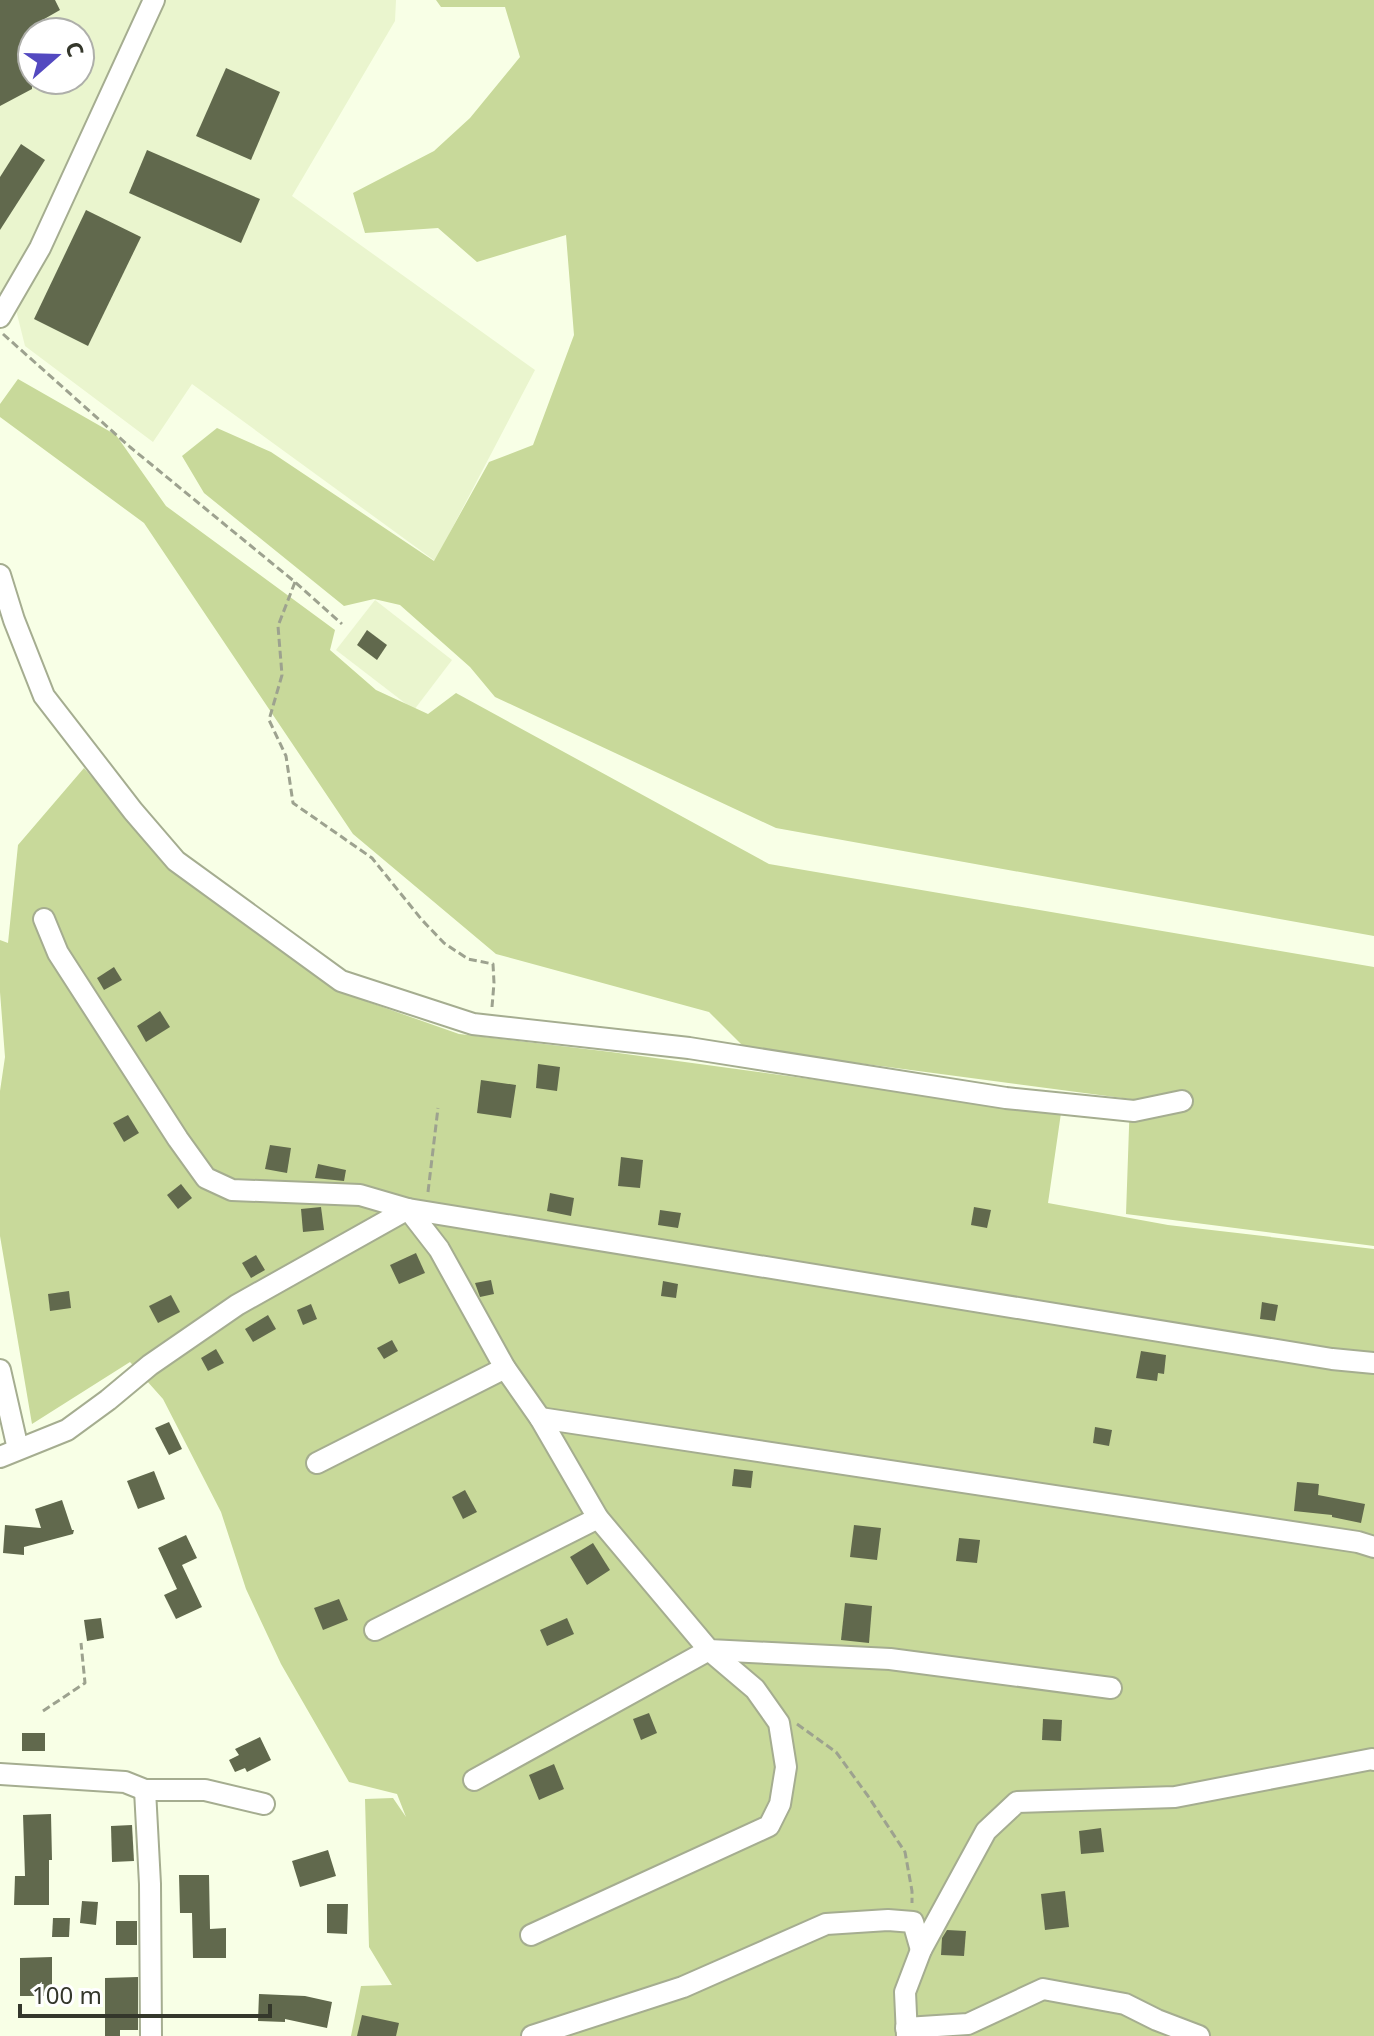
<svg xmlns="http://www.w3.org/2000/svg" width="1374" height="2036" font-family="'Noto Sans',sans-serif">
  <rect width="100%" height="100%" fill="#f8ffe6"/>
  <g fill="#eaf5ce" fill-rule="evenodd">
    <path d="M0,0H396L395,21L292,196L535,370L435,561L192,384L153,442L25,346L16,310L0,326ZM32,32H80V80H32Z"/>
    <path d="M375,600L452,660L414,710L336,650Z"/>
  </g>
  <g fill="#c8d99a">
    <path d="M436,0H1374V936L776,828L495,697L470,667L400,605L374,599L344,606L204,493L182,456L217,428L271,452L434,561L489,462L533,445L574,335L566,235L477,262L438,228L365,233L353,193L434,151L470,118L520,57L505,7H441Z"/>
    <path d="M18,379L116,435L166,506L335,630L330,650L376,690L428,714L456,693L769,864L1374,967V1246L1126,1214L1130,1099L745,1048L709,1012L496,954L353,834L144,523L0,417V404Z"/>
    <path d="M84,768L159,854L337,991L459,1034L611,1052L1061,1113L1048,1203L1168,1225L1374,1249V2036H351L361,1986L392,1985L369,1947L365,1799L393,1798L406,1817L397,1794L349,1782L281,1664L246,1589L221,1512L163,1399L130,1362L32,1424L0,1236V1091L5,1057L0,992V940L8,943L18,845Z"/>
  </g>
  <g fill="#61694d">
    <path d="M0,0H55L60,10L32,26V89L0,106Z"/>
    <path d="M226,68L280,92L251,160L196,136Z"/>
    <path d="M21,144L45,160L0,230V177Z"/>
    <path d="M147,150L260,199L241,243L129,193Z"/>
    <path d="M86,210L141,237L88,346L34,319Z"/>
    <path d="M367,630L387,645L377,660L357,645Z"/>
    <path d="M114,967L122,980L104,990L97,978Z"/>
    <path d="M160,1011L170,1027L146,1042L137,1026Z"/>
    <path d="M538,1064L560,1067L557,1091L536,1088Z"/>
    <path d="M481,1080L516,1085L511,1118L477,1113Z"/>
    <path d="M128,1115L139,1133L124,1142L113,1123Z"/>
    <path d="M270,1145L291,1148L287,1173L265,1169Z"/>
    <path d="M621,1157L643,1160L640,1188L618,1186Z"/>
    <path d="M318,1164L346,1170L344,1181L315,1178Z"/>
    <path d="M181,1184L192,1198L178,1209L167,1195Z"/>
    <path d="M550,1193L574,1198L571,1216L547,1211Z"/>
    <path d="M321,1207L324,1230L303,1232L301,1209Z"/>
    <path d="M974,1207L991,1210L987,1228L971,1225Z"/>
    <path d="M660,1210L681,1213L678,1228L658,1225Z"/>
    <path d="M416,1253L425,1273L399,1284L390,1265Z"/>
    <path d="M256,1255L265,1270L251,1278L242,1263Z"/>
    <path d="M491,1280L494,1294L480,1297L475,1283Z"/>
    <path d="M663,1281L678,1284L676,1298L661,1296Z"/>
    <path d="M69,1291L71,1308L50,1311L48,1294Z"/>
    <path d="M171,1295L180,1312L158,1323L149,1306Z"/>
    <path d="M1262,1302L1278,1305L1275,1321L1260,1319Z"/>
    <path d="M311,1304L317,1319L303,1325L297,1310Z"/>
    <path d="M268,1315L276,1329L253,1342L245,1329Z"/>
    <path d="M392,1340L398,1351L384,1359L377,1348Z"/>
    <path d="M216,1349L224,1363L208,1371L201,1358Z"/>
    <path d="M1141,1351L1166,1355L1164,1374L1158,1373L1157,1381L1136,1378Z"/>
    <path d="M169,1422L182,1449L169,1455L155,1428Z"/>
    <path d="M1095,1427L1112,1430L1109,1446L1093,1443Z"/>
    <path d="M734,1469L753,1471L751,1488L732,1486Z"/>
    <path d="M154,1471L165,1499L138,1509L127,1481Z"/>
    <path d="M1297,1482L1319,1484L1318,1495L1365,1504L1361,1523L1332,1517V1515L1294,1511Z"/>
    <path d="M465,1490L477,1512L463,1519L452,1497Z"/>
    <path d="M62,1500L72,1530H74L73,1534L24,1547V1555L3,1553L5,1525L41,1528L35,1509Z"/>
    <path d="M854,1525L881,1528L877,1560L850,1557Z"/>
    <path d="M186,1535L197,1558L182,1565L202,1607L176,1619L164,1595L177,1589L158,1548Z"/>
    <path d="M959,1538L980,1540L977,1563L956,1561Z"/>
    <path d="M593,1543L610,1570L587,1585L570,1557Z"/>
    <path d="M339,1599L348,1620L323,1630L314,1608Z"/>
    <path d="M845,1603L872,1606L869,1643L841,1640Z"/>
    <path d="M101,1618L104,1638L87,1641L84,1620Z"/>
    <path d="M567,1618L574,1634L547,1646L540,1630Z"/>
    <path d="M649,1713L657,1733L641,1740L633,1719Z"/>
    <path d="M1043,1719L1062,1720L1061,1741L1042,1740Z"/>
    <rect x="22" y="1733" width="23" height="18"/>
    <path d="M260,1737L271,1760L247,1772L245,1768L235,1772L229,1760L239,1755L235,1749Z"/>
    <path d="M554,1764L564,1789L539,1800L529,1775Z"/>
    <path d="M51,1814L52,1860H49V1905H14L15,1876H25L23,1815Z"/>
    <path d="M132,1825L134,1861L112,1862L111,1826Z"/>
    <path d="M1101,1828L1104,1852L1081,1854L1079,1831Z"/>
    <path d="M328,1850L336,1876L300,1887L292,1861Z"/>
    <path d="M179,1875H209L210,1929L226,1928V1958H193L192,1913H180Z"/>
    <path d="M1065,1891L1069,1927L1045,1930L1041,1894Z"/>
    <path d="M82,1901L98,1902L96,1925L80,1923Z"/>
    <path d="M327,1904H348L347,1934L327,1933Z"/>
    <path d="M53,1918H70L69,1937H52Z"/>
    <rect x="116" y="1921" width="21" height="24"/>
    <path d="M947,1930L966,1931L964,1956L941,1955L942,1938Z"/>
    <path d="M52,1957V1996H20V1958Z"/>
    <path d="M138,1977V2030H120V2036H105V1978Z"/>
    <path d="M259,1994L305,1996L332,2002L327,2028L285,2019V2022L258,2021Z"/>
    <path d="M362,2015L399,2023L396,2036H357Z"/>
  </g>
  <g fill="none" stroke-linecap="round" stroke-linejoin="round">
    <defs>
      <g id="minor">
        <path d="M0,317L40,248L154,0"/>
        <path d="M0,575L14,620L44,696L133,811L176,861L341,981L473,1024L689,1048L1006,1098L1134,1111L1182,1101"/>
        <path d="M44,919L58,953L178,1139L206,1178L232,1190L360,1195L408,1209L439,1249L505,1368L540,1418L598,1518L709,1650L890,1659L1111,1688"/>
        <path d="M0,1370L18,1449"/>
        <path d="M540,1418L1358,1542L1374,1547"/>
        <path d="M0,1457L67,1430L108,1400L150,1365L237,1305L408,1209L1332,1359L1374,1363"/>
        <path d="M317,1463L505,1368"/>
        <path d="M375,1630L598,1518"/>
        <path d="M0,1774L125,1782L145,1790H205L264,1804"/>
        <path d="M474,1780L709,1650L755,1689L779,1723L786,1767L780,1804L769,1826L531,1935"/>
        <path d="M145,1790L150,1884L151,2036"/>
        <path d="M906,2028L968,2024L1043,1989L1125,2004L1157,2020L1199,2036"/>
        <path d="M532,2036L683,1987L826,1924L888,1920L913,1922L921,1950L986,1831L1017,1802L1175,1797L1372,1759L1374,1760"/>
        <path d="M907,2036L905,1992L921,1950"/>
      </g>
    </defs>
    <use href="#minor" stroke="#a5ad90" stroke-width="24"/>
    <g stroke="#9da28f" stroke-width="3" stroke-dasharray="8 4" stroke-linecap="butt">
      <path d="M3,334L130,447L295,582L342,624"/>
      <path d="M295,582L278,626L282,675L269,720L286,756L293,803L372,858L422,920L444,943L468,959L493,964L494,983L492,1007"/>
      <path d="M428,1192L438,1108"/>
      <path d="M43,1711L85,1683L81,1643"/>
      <path d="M797,1724L836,1752L868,1796L905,1852L912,1891V1903"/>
    </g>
    <use href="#minor" stroke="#fff" stroke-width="20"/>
  </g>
  <g transform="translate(56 56) rotate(70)"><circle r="38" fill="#ffffff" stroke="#aeafaa" stroke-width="2"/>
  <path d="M0-6L14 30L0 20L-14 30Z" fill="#5349c0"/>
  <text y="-12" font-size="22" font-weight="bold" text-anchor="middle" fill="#34372b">С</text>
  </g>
  <path d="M20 2004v12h250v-12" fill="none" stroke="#34372b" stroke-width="4"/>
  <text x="32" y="2004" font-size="24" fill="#34372b" stroke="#ffffff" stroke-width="6" paint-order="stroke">100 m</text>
</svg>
